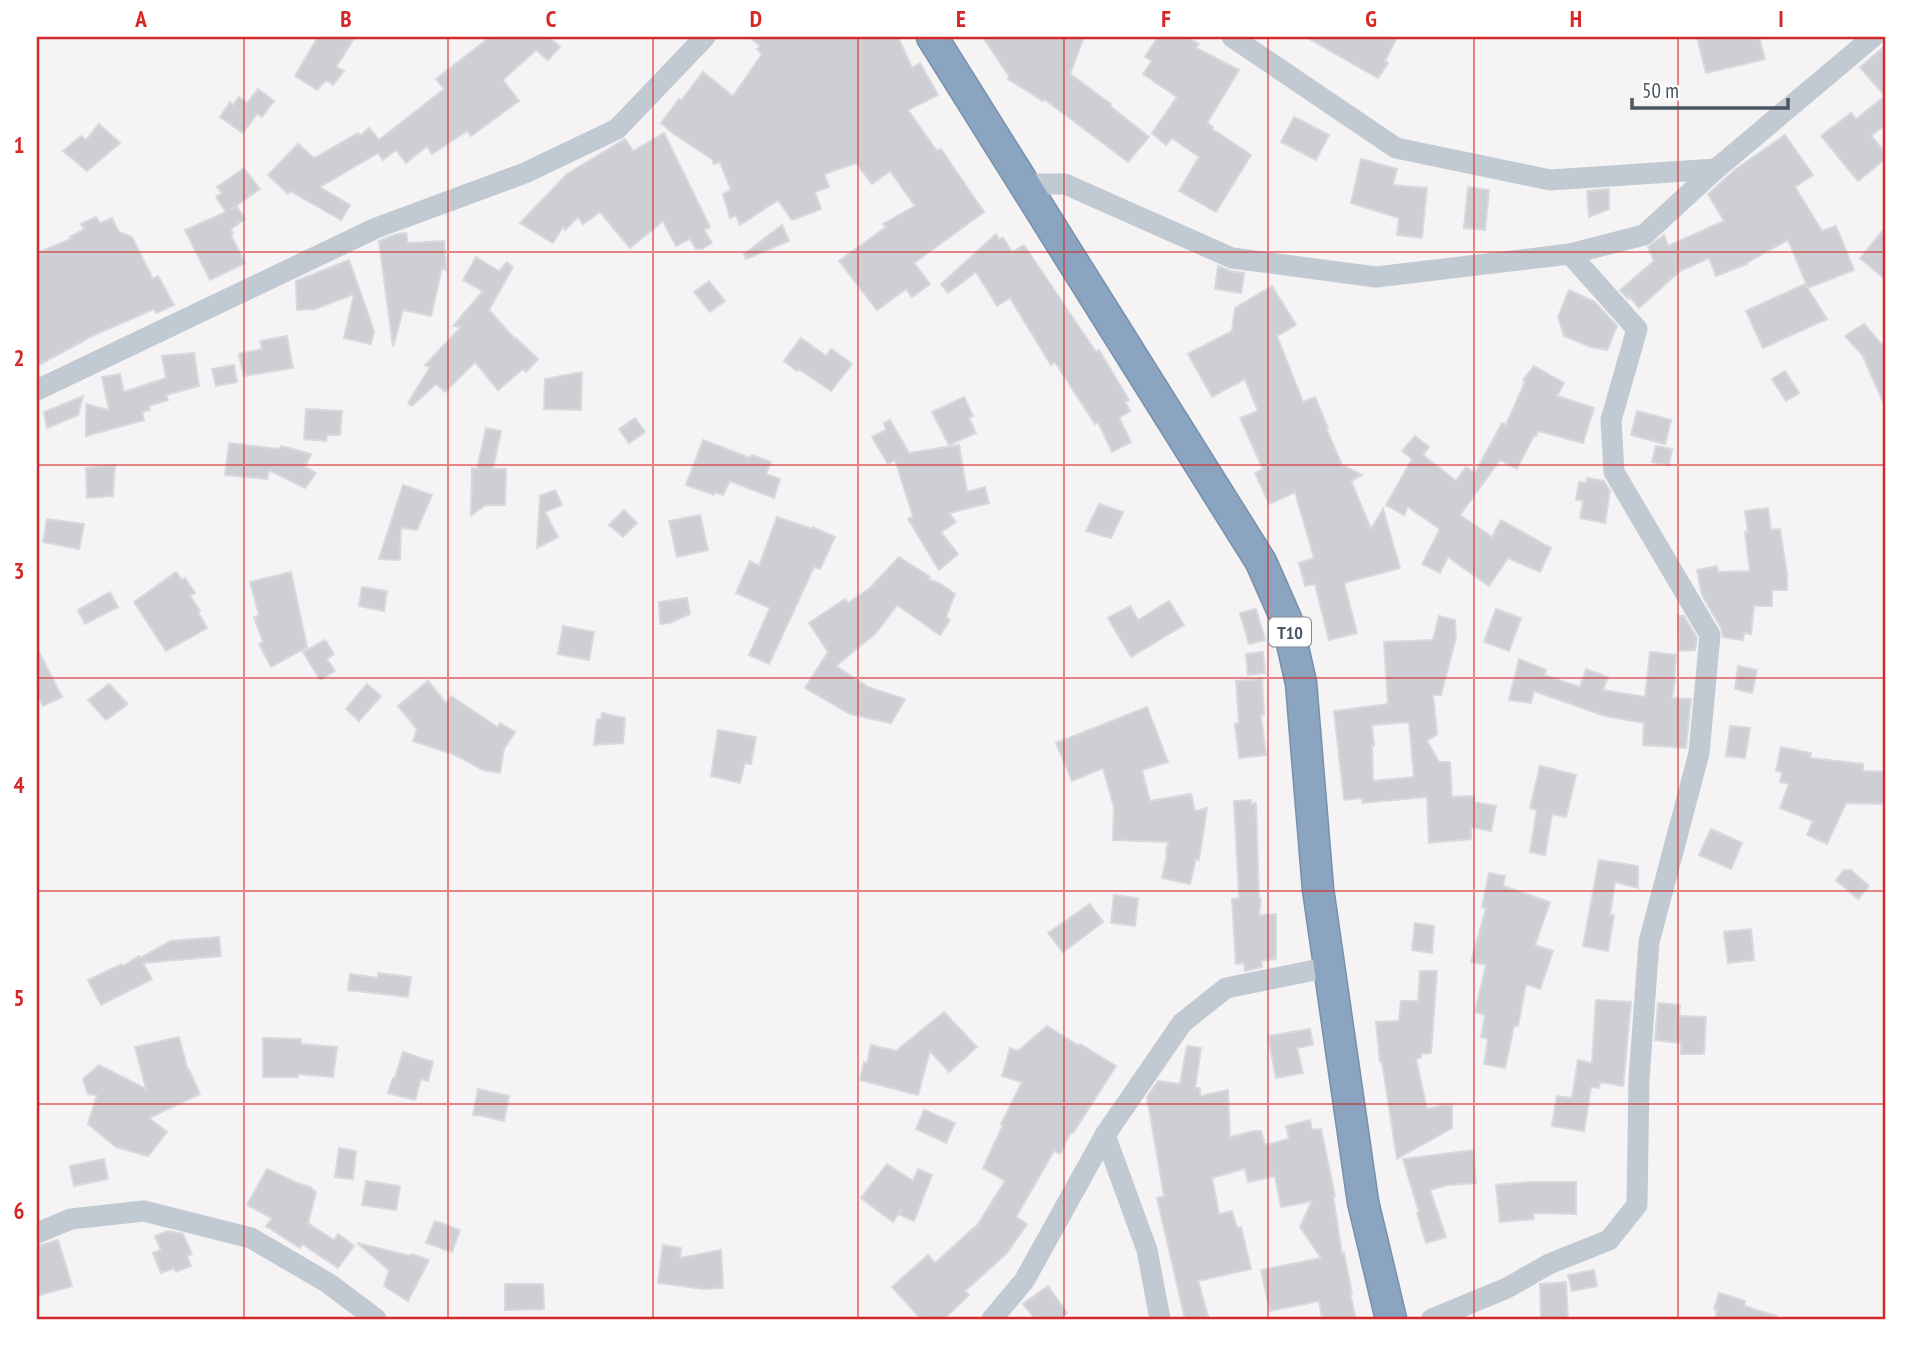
<svg xmlns="http://www.w3.org/2000/svg" width="1922" height="1356" font-family="'PT Sans Narrow',sans-serif">
  <rect width="100%" height="100%" fill="#f5f3f3"/>
  <g fill="#cdcfd5" stroke="#d7d9de" stroke-width="2" fill-rule="evenodd">
    <path d="M318,37H355L336,67L344,71L333,85L326,80L317,90L295,76Z"/>
    <path d="M490,37H549L560,47L548,60L536,50L503,80L519,101L471,136L467,131L432,154L427,146L406,163L396,150L383,160L378,153L320,187L350,205L341,220L290,191L288,194L268,175L298,144L314,158L358,133L360,136L369,128L379,140L444,89L436,79Z"/>
    <path d="M749,37H898L912,68L920,63L938,95L908,110L937,151L941,149L984,212L914,263L930,284L912,297L906,289L877,310L839,261L886,227L883,224L915,206L890,171L872,184L856,163L824,174L829,187L815,192L821,209L792,220L778,200L740,225L736,215L730,218L723,194L731,190L720,162L714,164L712,159L674,134L661,123L679,99L681,101L703,72L733,96L762,54L757,49L760,46Z"/>
    <path d="M983,37H1084L1070,74L1111,104L1110,106L1149,137L1128,162L1044,99L1043,101L1008,79L1009,76Z"/>
    <path d="M1158,37H1187L1199,44L1196,48L1239,70L1207,123L1213,127L1212,129L1251,155L1216,212L1179,191L1199,157L1172,138L1166,145L1152,133L1177,97L1143,74L1152,61L1145,57Z"/>
    <path d="M1306,37H1397L1385,61L1388,63L1378,78Z"/>
    <path d="M1697,37H1759L1765,59L1706,73Z"/>
    <path d="M1885,46V125L1871,136L1885,152V159L1858,181L1821,136L1851,113L1856,119L1885,96L1860,67Z"/>
    <path d="M258,89L274,101L262,117L257,114L243,133L220,117L230,102L233,105L239,97L247,103Z"/>
    <path d="M1294,117L1329,135L1316,160L1281,142Z"/>
    <path d="M99,124L120,143L87,171L63,151L81,136L86,140Z"/>
    <path d="M664,133L710,227L704,230L712,243L702,249H696L690,239L676,246L663,221L630,248L600,212L583,224L578,217L565,230L563,227L553,243L520,223L567,174L625,139L633,151Z"/>
    <path d="M1785,135L1813,175L1795,187L1822,231L1836,226L1854,270L1808,288L1788,240L1746,263L1747,264L1716,276L1709,258L1680,271L1639,308L1629,296L1628,299L1620,290L1654,261L1648,247L1664,235L1668,246L1724,221L1708,194L1736,169Z"/>
    <path d="M1361,159L1397,169L1393,185L1427,188L1422,238L1397,235L1399,218L1351,203Z"/>
    <path d="M244,168L260,189L230,210L237,207L245,219L231,229L233,234L231,235L245,263L210,280L185,230L226,212L216,197L222,193L217,187Z"/>
    <path d="M1468,187L1489,190L1485,230L1464,228Z"/>
    <path d="M1609,189V209L1589,217L1587,191Z"/>
    <path d="M96,217L100,223L112,218L119,232L132,237L153,279L158,276L174,305L156,313L154,309L94,335L37,366V253L71,239L70,237L84,229L81,224Z"/>
    <path d="M782,225L789,241L746,259L744,254Z"/>
    <path d="M1885,228V279L1860,258Z"/>
    <path d="M406,233L408,243L444,241L446,270L442,268L431,316L403,310L393,347L379,241L397,234Z"/>
    <path d="M996,234L999,239L1003,238L1012,252L1024,245L1096,352L1099,350L1129,400L1125,402L1130,411L1119,418L1131,442L1112,452L1098,422L1095,424L1055,362L1051,365L1010,298L997,306L976,272L948,293L941,284Z"/>
    <path d="M476,257L499,271L507,262L513,267L489,310L515,339L516,338L538,359L526,372L523,369L498,390L475,362L445,392L436,384L412,406L408,403L430,367L425,365L461,327L453,326L483,291L463,280Z"/>
    <path d="M349,260L374,331L371,344L344,338L354,294L315,309L297,310L296,281Z"/>
    <path d="M1218,266L1230,271L1244,273L1241,293L1215,289Z"/>
    <path d="M709,281L725,301L710,312L694,292Z"/>
    <path d="M1805,284L1827,319L1763,348L1746,311Z"/>
    <path d="M1272,286L1296,325L1277,336L1303,402L1315,397L1328,428H1326L1342,465L1362,475L1351,481L1371,529L1383,509L1400,568L1344,583L1357,633L1329,640L1315,584L1305,586L1299,563L1314,558L1295,492L1269,504L1255,473L1263,469L1240,418L1258,411L1245,379L1212,397L1188,354L1232,331L1235,308Z"/>
    <path d="M1569,290L1595,302L1617,326L1607,350L1591,347L1564,336L1558,317Z"/>
    <path d="M1864,324L1885,348V406L1864,359L1865,358L1845,336Z"/>
    <path d="M287,336L293,368L244,376L239,354L262,349L260,341Z"/>
    <path d="M801,338L826,356L831,349L852,364L831,391L799,369L797,371L784,361Z"/>
    <path d="M194,353L199,386L166,395L168,400L149,406L150,410L142,412L144,420L86,436V404L109,410L102,377L120,374L124,392L166,378L162,356Z"/>
    <path d="M234,365L237,382L216,386L212,369Z"/>
    <path d="M1534,366L1564,383L1557,396L1594,408L1583,443L1538,431L1536,436L1534,435L1517,469L1500,460L1460,515L1492,537L1501,520L1551,548L1540,572L1508,558L1489,586L1448,557L1440,573L1422,564L1440,529L1408,507L1404,515L1386,505L1412,459L1402,451L1415,436L1429,447L1423,455L1456,481L1466,467L1475,473L1502,423L1506,425L1525,382L1523,380Z"/>
    <path d="M1785,371L1799,393L1786,401L1772,379Z"/>
    <path d="M582,372L581,410L544,409L545,379Z"/>
    <path d="M83,396L78,415L47,428L44,412Z"/>
    <path d="M964,397L973,416L969,418L976,433L949,445L932,412Z"/>
    <path d="M306,409L342,411L340,435H327L326,441L304,439Z"/>
    <path d="M1637,411L1671,420L1665,444L1631,435Z"/>
    <path d="M635,418L645,432L629,443L619,429Z"/>
    <path d="M890,420L909,453L959,445L967,492L985,487L989,503L949,513L956,522L941,532L958,554L939,570L908,519L913,516L895,460L888,464L872,437L886,430L884,423Z"/>
    <path d="M486,428L501,431L493,469H506L505,505H486L471,515L472,468L477,469Z"/>
    <path d="M703,440L750,458L752,455L771,462L766,474L780,479L774,498L730,481L723,495L715,492L714,495L686,485Z"/>
    <path d="M229,443L280,449L281,446L311,454L305,467L316,473L305,488L269,470L267,479L225,475Z"/>
    <path d="M1656,446L1672,449L1669,465L1652,462Z"/>
    <path d="M115,465L113,496L87,498L86,468Z"/>
    <path d="M1587,478L1604,481L1610,491L1605,523L1580,518L1583,501L1576,500L1579,482L1586,483Z"/>
    <path d="M403,485L432,495L417,530L401,528L400,560L379,559Z"/>
    <path d="M555,490L562,505L545,512L558,537L537,548L540,496Z"/>
    <path d="M1099,504L1123,512L1111,538L1086,531Z"/>
    <path d="M1768,508L1771,530L1780,529L1787,574V590H1772V606H1754L1751,634L1744,633L1743,640L1723,637L1721,628L1702,595L1697,570L1717,566L1718,572L1750,571L1745,532H1748L1745,511Z"/>
    <path d="M624,510L637,523L623,537L609,525Z"/>
    <path d="M700,515L708,550L677,557L669,521Z"/>
    <path d="M777,517L812,529L813,527L835,537L820,569L814,567L769,664L749,655L770,608L736,593L750,561L759,566Z"/>
    <path d="M47,519L84,524L79,549L43,542Z"/>
    <path d="M899,557L930,577L928,579L939,583L955,594L946,617L950,620L940,635L897,605L876,633L836,666L868,687L905,699L891,723L850,714L805,688L828,652L809,623L845,599L848,603L870,588Z"/>
    <path d="M176,572L182,580L185,578L195,593L190,596L200,611L198,612L207,628L166,651L134,602Z"/>
    <path d="M291,572L307,647L271,667L259,644L263,642L254,617L259,615L250,582Z"/>
    <path d="M362,587L387,591L384,611L359,606Z"/>
    <path d="M110,592L118,607L85,624L78,610Z"/>
    <path d="M687,598L690,614L670,623L660,624L659,602Z"/>
    <path d="M1169,601L1184,625L1131,657L1108,618L1130,606L1138,620Z"/>
    <path d="M1256,609L1265,640L1249,644L1240,613Z"/>
    <path d="M1496,609L1521,618L1509,651L1484,642Z"/>
    <path d="M1439,616L1455,620L1456,638L1441,695H1433L1437,734L1427,741L1439,762H1450L1452,797L1474,796V802L1496,806L1491,831L1471,827V839L1429,843L1427,797L1362,803L1363,798L1344,800L1334,711L1388,704L1384,642L1433,640ZM1409,722L1414,777L1373,781L1372,745H1374L1372,725Z"/>
    <path d="M1678,616H1684L1697,638L1695,650L1679,651Z"/>
    <path d="M563,626L594,632L589,660L558,654Z"/>
    <path d="M325,640L334,654L327,659L335,671L320,680L303,652Z"/>
    <path d="M37,648L62,697L43,706L37,693Z"/>
    <path d="M1263,652L1265,673L1248,675L1246,654Z"/>
    <path d="M1650,652L1676,655L1674,679L1675,680L1672,698L1691,699L1686,748L1643,745L1644,723L1605,716L1534,691L1531,703L1509,700L1519,659L1546,670L1544,675L1580,687L1586,669L1608,677L1603,690L1645,697Z"/>
    <path d="M1738,666L1757,670L1752,693L1735,689Z"/>
    <path d="M1262,679L1264,715H1261L1266,755L1239,758L1235,724L1239,723L1236,681Z"/>
    <path d="M428,681L446,703L451,696L497,727L500,723L515,732L504,749L500,773L483,770L453,754L413,741L417,729L398,706Z"/>
    <path d="M109,684L128,704L106,720L88,700Z"/>
    <path d="M367,684L381,696L359,721L346,709Z"/>
    <path d="M1147,707L1168,762L1142,770L1150,801L1191,794L1195,811L1207,808L1199,860L1196,859L1190,884L1162,878L1167,854H1166L1168,842L1113,840L1114,807L1103,768L1072,781L1056,743Z"/>
    <path d="M602,713L625,718L623,743L594,745L597,719H601Z"/>
    <path d="M1730,726L1750,728L1745,758L1726,756Z"/>
    <path d="M718,730L756,737L751,764L745,763L740,783L711,776Z"/>
    <path d="M1781,747L1811,753L1810,758L1863,764V771L1885,772V804L1846,803L1827,844L1807,835L1813,821L1780,808L1789,784L1780,782L1782,772L1776,771Z"/>
    <path d="M1540,766L1576,775L1566,817L1552,814L1545,855L1530,852L1537,810L1530,808Z"/>
    <path d="M1251,800V804L1256,803L1259,898L1261,899L1259,915L1276,914V959L1261,961L1262,967L1245,971L1244,963L1236,964L1232,899L1239,898L1234,801Z"/>
    <path d="M1711,829L1742,843L1731,869L1699,855Z"/>
    <path d="M1599,860L1638,866V888L1615,882L1610,915H1614L1608,951L1583,946Z"/>
    <path d="M1844,870H1851L1869,886L1858,899L1836,880Z"/>
    <path d="M1489,873L1505,876L1503,886L1550,902L1535,945L1553,951L1540,989L1526,984L1518,1026H1514L1505,1068L1484,1064L1488,1039L1481,1037L1485,1015L1475,1012L1486,965L1471,962L1486,908L1482,907Z"/>
    <path d="M1114,895L1138,898L1135,926L1111,923Z"/>
    <path d="M1090,904L1103,922L1063,952L1048,933Z"/>
    <path d="M1415,923L1434,926L1432,953L1412,950Z"/>
    <path d="M1751,929L1754,960L1728,963L1724,932Z"/>
    <path d="M219,937L221,956L143,963L152,979L101,1005L88,980L122,964L123,966L139,956L140,958L171,941Z"/>
    <path d="M1420,971H1437L1431,1053L1421,1054V1058L1416,1059L1427,1109L1448,1104V1106L1452,1105V1128L1397,1159L1382,1062H1380L1376,1022L1399,1021L1401,1001H1418Z"/>
    <path d="M378,973L411,977L408,997L348,990L350,974L378,978Z"/>
    <path d="M1596,1000L1631,1002L1623,1086L1600,1082L1599,1088L1591,1087L1584,1131L1552,1126L1557,1096L1572,1098L1578,1060L1592,1063Z"/>
    <path d="M1658,1003L1680,1005L1679,1016L1706,1017L1704,1054H1681V1043L1655,1040Z"/>
    <path d="M944,1012L977,1047L949,1072L930,1051L918,1095L860,1080L864,1062L867,1063L871,1045L896,1051Z"/>
    <path d="M1047,1026L1079,1046L1080,1044L1116,1066L1073,1133L1071,1132L1060,1154L1054,1151L1016,1217L1027,1224L1007,1253L965,1291L969,1295L944,1319H921L892,1287L928,1255L935,1263L978,1224L1005,1181L983,1168L1003,1125L1001,1124L1022,1082L1002,1076L1010,1048L1018,1051Z"/>
    <path d="M1310,1029L1313,1045L1297,1048L1303,1073L1276,1078L1268,1036Z"/>
    <path d="M179,1037L188,1071L189,1070L200,1094L149,1118L167,1132L148,1156L116,1147L88,1124L97,1095L88,1094L83,1079L99,1065L146,1089L135,1047Z"/>
    <path d="M263,1038L301,1039V1044L337,1047L333,1077L298,1074V1077H263Z"/>
    <path d="M1187,1046L1201,1048L1195,1088H1200V1096L1228,1090L1230,1137L1254,1131H1261L1265,1145L1289,1139L1286,1126L1310,1120L1312,1130L1321,1129L1335,1196H1333L1342,1254L1344,1253L1352,1294H1350L1356,1319H1322L1319,1301L1270,1311L1261,1270L1321,1258L1300,1227L1312,1201L1281,1207L1275,1176L1248,1182L1245,1169H1243L1212,1178L1219,1214L1232,1211L1237,1228L1241,1227L1251,1269L1198,1281L1209,1319H1185L1157,1198L1164,1196L1147,1097L1158,1081L1180,1084Z"/>
    <path d="M403,1052L433,1062L428,1081L421,1079L415,1100L388,1093L393,1078H395Z"/>
    <path d="M478,1089L509,1096L504,1121L483,1116L473,1115Z"/>
    <path d="M924,1110L955,1123L946,1143L916,1129Z"/>
    <path d="M339,1148L356,1151L353,1179L335,1177Z"/>
    <path d="M1473,1150L1476,1183L1448,1185L1430,1190L1446,1237L1426,1243L1417,1213L1419,1212L1403,1159Z"/>
    <path d="M104,1159L108,1179L74,1186L70,1166Z"/>
    <path d="M887,1164L913,1181L918,1169L932,1175L914,1221L900,1215L902,1209L893,1222L861,1198Z"/>
    <path d="M267,1169L297,1183L310,1187L316,1192L308,1223L334,1240L338,1234L354,1246L338,1268L302,1244L300,1248L266,1226L272,1218L247,1205Z"/>
    <path d="M366,1181L400,1186L396,1210L362,1205Z"/>
    <path d="M1529,1182H1576V1214L1533,1213L1534,1219L1500,1222L1496,1185Z"/>
    <path d="M435,1221L460,1230L452,1252L426,1243Z"/>
    <path d="M168,1231L183,1234L192,1254L187,1256L191,1266L176,1272L174,1268L161,1273L153,1253L161,1250L155,1236Z"/>
    <path d="M58,1240L72,1286L37,1296V1246Z"/>
    <path d="M357,1243L411,1256L412,1254L429,1260L408,1301L384,1286L389,1270Z"/>
    <path d="M663,1245L681,1248L680,1258L721,1250L723,1288L704,1289L658,1283Z"/>
    <path d="M1594,1270L1597,1286L1572,1291L1568,1275Z"/>
    <path d="M1566,1282L1568,1319H1541L1540,1284Z"/>
    <path d="M505,1284H543L544,1309L505,1310Z"/>
    <path d="M1048,1286L1067,1313L1058,1319H1035L1023,1304Z"/>
    <path d="M1719,1293L1745,1301L1744,1306L1776,1316L1775,1319H1715L1717,1310L1714,1309Z"/>
  </g>
  <g fill="none" stroke-linecap="round" stroke-linejoin="round">
    <defs>
      <path id="highway" d="M932,37L1261,562L1287,621L1301,683L1318,889L1363,1202L1391,1319"/>
    </defs>
    <use href="#highway" stroke="#7690ad" stroke-width="33"/>
    <g stroke="#c1cad2" stroke-width="21">
      <path d="M1232,37L1396,148L1550,180L1716,169"/>
      <path d="M1023,184H1065L1232,258L1376,277L1570,254L1644,235L1716,169L1873,37"/>
      <path d="M37,390L376,228L525,173L617,129L705,37"/>
      <path d="M1105,1135L1147,1250L1160,1319"/>
      <path d="M37,1233L71,1219L144,1211L251,1238L328,1283L376,1319"/>
      <path d="M992,1319L1024,1281L1105,1135L1182,1023L1226,988L1330,967"/>
      <path d="M1432,1319L1507,1288L1549,1264L1609,1240L1637,1205L1639,1079L1649,942L1699,753L1710,635L1614,472L1611,420L1637,329L1570,254"/>
    </g>
    <use href="#highway" stroke="#8ba5c1" stroke-width="30"/>
  </g>
  <path fill="none" stroke="#d62828" stroke-width="2" stroke-opacity="0.55" d="M244,37V1319M448,37V1319M653,37V1319M858,37V1319M1064,37V1319M1268,37V1319M1474,37V1319M1678,37V1319M37,252H1885M37,465H1885M37,678H1885M37,891H1885M37,1104H1885"/>
  <g text-anchor="middle" dominant-baseline="central" stroke-width="5" stroke-linejoin="round" paint-order="stroke">
    <rect fill="#fff" stroke="#808990" stroke-width="2" x="1269" y="617.5" width="42" height="29" rx="5"/>
    <g font-size="18" font-weight="bold" fill="#4a5661">
      <text x="1290" y="632">T10</text>
    </g>
  </g>
  <rect width="1922" height="1356" fill="none" stroke="#ffffff" stroke-width="77"/>
  <path d="M1632 98v10h156v-10" fill="none" stroke="#4a5661" stroke-width="3.5"/>
  <text x="1642" y="98" font-size="21" fill="#4a5661" stroke="#ffffff" stroke-width="5" paint-order="stroke">50 m</text>
  <rect x="38" y="38" width="1846" height="1280" fill="none" stroke="#d62828" stroke-width="2.5"/>
  <g font-size="23" text-anchor="middle" font-weight="bold" fill="#d62828">
    <text x="141" y="27">A</text>
    <text x="346" y="27">B</text>
    <text x="551" y="27">C</text>
    <text x="756" y="27">D</text>
    <text x="961" y="27">E</text>
    <text x="1166" y="27">F</text>
    <text x="1371" y="27">G</text>
    <text x="1576" y="27">H</text>
    <text x="1781" y="27">I</text>
    <text x="19" y="153">1</text>
    <text x="19" y="366">2</text>
    <text x="19" y="579">3</text>
    <text x="19" y="793">4</text>
    <text x="19" y="1006">5</text>
    <text x="19" y="1219">6</text>
  </g>
</svg>
